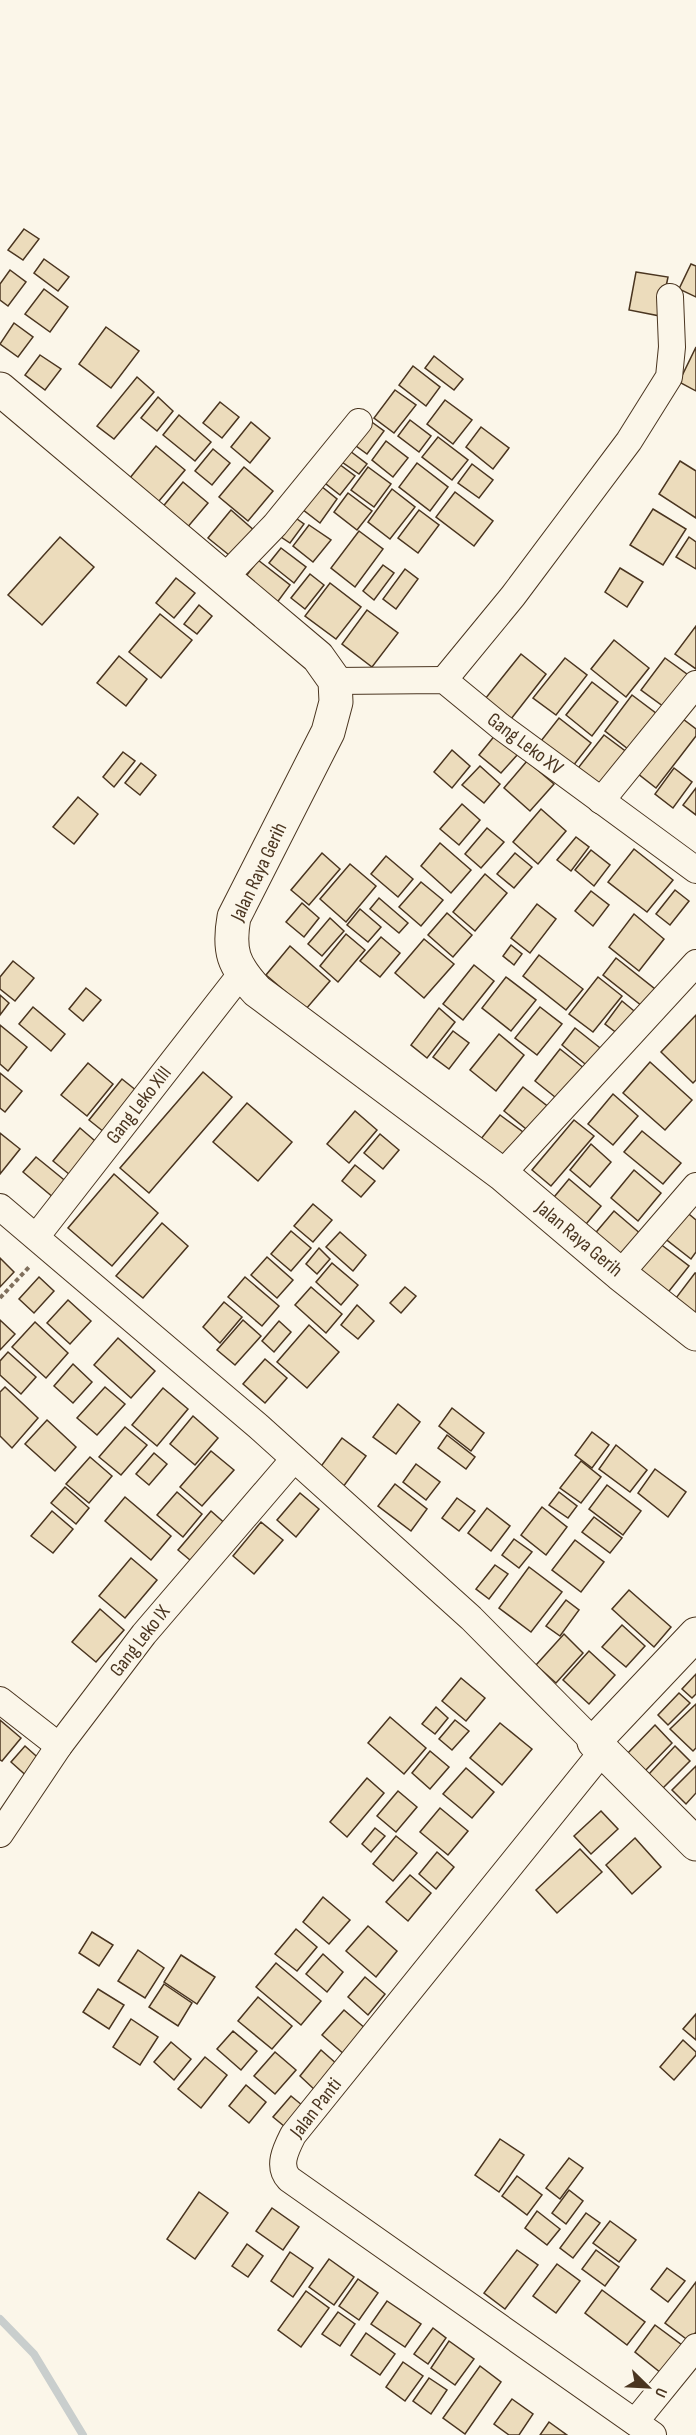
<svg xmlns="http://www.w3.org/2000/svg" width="696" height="2435" font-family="'Sofia Sans Condensed',sans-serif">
  <rect width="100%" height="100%" fill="#fbf6e9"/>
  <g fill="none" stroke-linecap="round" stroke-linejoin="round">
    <path stroke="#c9cecd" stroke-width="8" d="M0,2319L34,2354L83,2435"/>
  </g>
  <g fill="#ecdcbc" stroke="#4a3520" stroke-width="1.5">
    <path d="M24,229L39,239L23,260L8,250Z"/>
    <path d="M44,259L69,277L58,291L34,273Z"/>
    <path d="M691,264L696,266V297L679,289Z"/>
    <path d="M10,270L26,282L8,306L0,300V284Z"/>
    <path d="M636,272L668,277L660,316L629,310Z"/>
    <path d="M44,289L68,307L50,332L25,314Z"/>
    <path d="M14,323L33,337L18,357L0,344Z"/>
    <path d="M106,327L139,351L111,388L79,364Z"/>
    <path d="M696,347V391L679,382Z"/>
    <path d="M40,355L61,369L45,390L25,375Z"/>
    <path d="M434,356L463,379L454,390L425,368Z"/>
    <path d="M413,366L440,387L426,406L399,385Z"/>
    <path d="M137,377L154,392L114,439L97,426Z"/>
    <path d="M395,390L416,405L394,433L374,418Z"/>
    <path d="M158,397L173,411L157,431L141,418Z"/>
    <path d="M445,400L472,420L453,444L427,424Z"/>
    <path d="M220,402L239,417L222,438L203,423Z"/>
    <path d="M179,415L211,442L195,461L163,435Z"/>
    <path d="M369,420L384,431L367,454L352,443Z"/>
    <path d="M410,420L431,436L419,452L398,436Z"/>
    <path d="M251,422L270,438L250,463L231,447Z"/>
    <path d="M481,427L509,448L493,469L466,447Z"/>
    <path d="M438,437L468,460L452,480L422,457Z"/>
    <path d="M386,441L408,458L393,477L372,460Z"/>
    <path d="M156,446L185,470L154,507L125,484Z"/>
    <path d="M213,449L230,463L212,485L195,471Z"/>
    <path d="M350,451L367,464L359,474L342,462Z"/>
    <path d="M335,461L355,476L340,495L321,480Z"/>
    <path d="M680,461L696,471V518L659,494Z"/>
    <path d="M417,463L448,487L430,511L399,487Z"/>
    <path d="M472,464L493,480L479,498L458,483Z"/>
    <path d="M244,467L273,491L248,521L219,497Z"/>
    <path d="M368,467L391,484L374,507L351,490Z"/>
    <path d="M183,482L208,503L186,529L161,509Z"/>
    <path d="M316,482L337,499L320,523L298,506Z"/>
    <path d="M392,489L415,507L390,539L368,522Z"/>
    <path d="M455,492L493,521L474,546L436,517Z"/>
    <path d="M348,493L372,511L357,530L334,512Z"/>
    <path d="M653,509L686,529L663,565L630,545Z"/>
    <path d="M231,510L256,532L234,559L208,538Z"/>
    <path d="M419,510L439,525L418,553L398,538Z"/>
    <path d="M290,514L304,524L290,543L275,533Z"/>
    <path d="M309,525L331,540L313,562L293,546Z"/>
    <path d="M359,531L383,549L355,587L331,568Z"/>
    <path d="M60,537L94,567L42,625L8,595Z"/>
    <path d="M689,537L696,542V569L676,557Z"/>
    <path d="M281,548L306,567L294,583L269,563Z"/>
    <path d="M258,560L290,585L276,604L244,579Z"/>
    <path d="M383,565L394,573L374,600L363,591Z"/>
    <path d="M620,568L643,582L627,607L605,592Z"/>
    <path d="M405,569L418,579L396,609L383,599Z"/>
    <path d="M310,574L324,585L305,609L291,598Z"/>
    <path d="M176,578L195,593L174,618L156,603Z"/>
    <path d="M330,583L361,607L336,639L305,616Z"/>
    <path d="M199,605L212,616L197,634L184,624Z"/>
    <path d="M367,610L398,633L372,667L342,644Z"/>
    <path d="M160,614L192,640L161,678L129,652Z"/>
    <path d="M696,626V669L675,654Z"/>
    <path d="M614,640L649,668L626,697L591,669Z"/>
    <path d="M521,654L546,674L511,719L485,699Z"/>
    <path d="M119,656L147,679L126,706L97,683Z"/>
    <path d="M565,658L587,675L556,715L533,698Z"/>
    <path d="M665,658L695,680L671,712L641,690Z"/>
    <path d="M592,682L618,702L592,736L566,715Z"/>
    <path d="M632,695L665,720L637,756L605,731Z"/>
    <path d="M679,716L696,729V736L656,788L637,773Z"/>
    <path d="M559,718L591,743L569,771L537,746Z"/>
    <path d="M496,734L518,754L501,773L479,755Z"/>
    <path d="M604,735L632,756L603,794L575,772Z"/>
    <path d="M452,750L470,766L452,788L434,772Z"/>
    <path d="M123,752L135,761L114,787L103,777Z"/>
    <path d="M527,761L554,784L530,811L504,788Z"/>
    <path d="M141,763L156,775L140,795L125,783Z"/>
    <path d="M480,766L500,784L484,803L462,785Z"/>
    <path d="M674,768L692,782L673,808L655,794Z"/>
    <path d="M696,788V815L683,805Z"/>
    <path d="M78,797L98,814L74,844L53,827Z"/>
    <path d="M462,804L480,820L459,845L440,829Z"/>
    <path d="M541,809L566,831L538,864L513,842Z"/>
    <path d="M487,828L504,842L481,868L465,854Z"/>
    <path d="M576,837L589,847L571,871L557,860Z"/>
    <path d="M440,843L471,870L451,893L421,866Z"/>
    <path d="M634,849L673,880L647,912L608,882Z"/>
    <path d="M591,850L610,865L594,886L575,870Z"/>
    <path d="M322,853L340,869L309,905L291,890Z"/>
    <path d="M515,853L532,867L514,888L497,874Z"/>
    <path d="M386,856L413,879L398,897L371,874Z"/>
    <path d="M350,864L376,886L346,922L320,899Z"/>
    <path d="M485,874L507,893L475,931L453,912Z"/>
    <path d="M421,882L443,900L421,926L399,907Z"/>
    <path d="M675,890L689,901L670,925L656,914Z"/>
    <path d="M591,891L609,905L593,926L575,911Z"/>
    <path d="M379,898L408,923L399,933L370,909Z"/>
    <path d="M302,903L319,918L304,937L286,922Z"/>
    <path d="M537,904L556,919L530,953L511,938Z"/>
    <path d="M360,909L381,927L368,942L347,925Z"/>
    <path d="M447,913L472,935L453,957L428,935Z"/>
    <path d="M634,914L664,939L639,971L609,947Z"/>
    <path d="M330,918L344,931L322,956L308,944Z"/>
    <path d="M346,934L365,950L338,982L320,966Z"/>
    <path d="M381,937L400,953L380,977L360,961Z"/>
    <path d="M424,939L454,964L424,998L395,973Z"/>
    <path d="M511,945L522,954L514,965L503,956Z"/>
    <path d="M290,946L330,981L306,1009L266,975Z"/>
    <path d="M539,955L583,989L566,1010L523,976Z"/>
    <path d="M616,958L655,989L642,1006L603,975Z"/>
    <path d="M13,961L34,978L15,1001L0,989V977Z"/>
    <path d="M474,965L494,981L463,1020L443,1004Z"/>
    <path d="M506,977L536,1000L511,1031L482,1008Z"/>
    <path d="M598,977L622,996L593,1032L569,1014Z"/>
    <path d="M86,988L101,1000L83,1021L69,1009Z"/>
    <path d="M0,995L9,1003L0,1015Z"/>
    <path d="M622,1001L639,1015L622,1037L605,1024Z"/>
    <path d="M33,1007L65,1034L51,1051L19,1024Z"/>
    <path d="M540,1007L562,1024L537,1055L515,1038Z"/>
    <path d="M439,1008L455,1022L427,1058L411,1045Z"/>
    <path d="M696,1015V1080L693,1083L661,1052Z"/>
    <path d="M0,1025L27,1047L8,1071L0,1064Z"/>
    <path d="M575,1028L604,1051L590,1068L562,1045Z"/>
    <path d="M453,1031L469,1043L449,1069L433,1057Z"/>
    <path d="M499,1034L524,1055L496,1091L470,1070Z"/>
    <path d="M560,1049L590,1073L565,1105L535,1081Z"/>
    <path d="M650,1062L692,1100L665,1130L623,1093Z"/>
    <path d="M88,1063L113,1084L87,1116L61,1095Z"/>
    <path d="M203,1072L232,1097L149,1193L120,1168Z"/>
    <path d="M0,1073L22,1091L5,1112L0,1108Z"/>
    <path d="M122,1079L142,1095L109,1136L89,1120Z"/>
    <path d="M523,1087L555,1112L536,1137L504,1111Z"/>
    <path d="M613,1094L638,1116L613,1145L588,1124Z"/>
    <path d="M247,1103L292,1142L258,1181L213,1142Z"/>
    <path d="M355,1111L377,1130L349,1163L327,1144Z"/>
    <path d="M500,1115L527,1135L507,1161L480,1140Z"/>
    <path d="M574,1120L594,1136L551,1186L532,1170Z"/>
    <path d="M80,1128L101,1146L75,1179L53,1161Z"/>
    <path d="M642,1131L681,1163L663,1184L624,1152Z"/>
    <path d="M0,1133L20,1149L0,1174Z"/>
    <path d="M380,1134L399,1150L383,1169L364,1153Z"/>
    <path d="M591,1144L611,1162L590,1187L570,1170Z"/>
    <path d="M36,1157L68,1183L54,1198L23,1172Z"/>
    <path d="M355,1165L375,1181L361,1197L342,1181Z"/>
    <path d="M634,1170L661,1193L638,1221L611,1198Z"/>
    <path d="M114,1174L158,1213L112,1266L68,1228Z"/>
    <path d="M569,1179L601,1206L582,1229L550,1202Z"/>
    <path d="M313,1204L332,1220L313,1242L294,1226Z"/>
    <path d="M684,1210L696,1220V1252L691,1259L663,1237Z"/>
    <path d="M614,1211L642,1235L620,1261L592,1237Z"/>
    <path d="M162,1223L188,1246L143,1298L116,1276Z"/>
    <path d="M291,1231L311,1248L291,1271L271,1254Z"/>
    <path d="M340,1232L366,1255L353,1271L326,1247Z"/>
    <path d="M659,1243L689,1266L666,1295L637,1271Z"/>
    <path d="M319,1248L330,1259L317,1274L306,1264Z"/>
    <path d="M267,1257L293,1280L277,1298L251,1275Z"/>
    <path d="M0,1258L14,1272L0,1287Z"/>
    <path d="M332,1263L358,1285L341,1305L316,1282Z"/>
    <path d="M695,1273H696V1314L676,1298Z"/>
    <path d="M39,1277L54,1291L34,1313L19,1299Z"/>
    <path d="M245,1277L279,1306L262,1326L228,1297Z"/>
    <path d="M311,1287L342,1314L326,1333L295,1305Z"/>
    <path d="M405,1287L416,1296L401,1313L390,1303Z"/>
    <path d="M68,1300L91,1321L70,1344L47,1323Z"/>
    <path d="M224,1302L242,1317L220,1343L203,1327Z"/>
    <path d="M357,1305L374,1321L358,1339L341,1325Z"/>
    <path d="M0,1320L15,1334L0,1350Z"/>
    <path d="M243,1320L261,1336L235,1365L217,1350Z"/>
    <path d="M279,1321L291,1332L274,1352L262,1341Z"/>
    <path d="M35,1322L68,1353L46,1378L12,1347Z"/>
    <path d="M309,1325L339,1352L307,1388L277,1362Z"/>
    <path d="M118,1338L155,1371L131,1398L94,1365Z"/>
    <path d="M8,1352L36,1377L21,1394L0,1375V1361Z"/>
    <path d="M265,1359L287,1378L265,1403L243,1384Z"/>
    <path d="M73,1364L92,1382L73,1403L54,1386Z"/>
    <path d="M5,1387L38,1418L12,1448L0,1436V1392Z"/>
    <path d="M105,1387L125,1404L97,1435L77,1418Z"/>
    <path d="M163,1388L188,1409L157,1446L132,1425Z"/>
    <path d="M398,1404L420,1422L396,1454L373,1437Z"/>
    <path d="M452,1408L484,1433L471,1451L439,1426Z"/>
    <path d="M193,1416L218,1438L195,1465L170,1444Z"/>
    <path d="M47,1420L76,1447L55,1471L25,1444Z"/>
    <path d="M125,1427L147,1445L121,1475L99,1457Z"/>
    <path d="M592,1432L609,1445L592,1468L575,1455Z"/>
    <path d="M447,1435L475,1457L466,1469L438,1448Z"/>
    <path d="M342,1438L366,1456L343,1487L319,1469Z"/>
    <path d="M616,1445L647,1470L630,1492L599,1469Z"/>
    <path d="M211,1451L234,1470L202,1506L180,1487Z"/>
    <path d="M154,1453L167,1464L149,1485L136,1474Z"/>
    <path d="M90,1457L112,1476L89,1503L66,1484Z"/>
    <path d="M581,1461L601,1477L581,1503L560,1488Z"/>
    <path d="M416,1464L440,1482L426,1500L403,1482Z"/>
    <path d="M655,1469L686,1492L668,1517L638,1493Z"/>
    <path d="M395,1484L427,1509L411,1531L378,1506Z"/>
    <path d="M607,1485L641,1511L623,1535L589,1509Z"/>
    <path d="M65,1487L89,1508L76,1524L51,1503Z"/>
    <path d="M177,1492L202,1514L183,1537L157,1515Z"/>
    <path d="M559,1492L577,1506L568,1518L549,1505Z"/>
    <path d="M300,1493L319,1509L296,1537L277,1520Z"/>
    <path d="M125,1497L171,1536L151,1560L105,1521Z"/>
    <path d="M457,1498L475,1511L459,1531L442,1518Z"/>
    <path d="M542,1507L567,1527L546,1555L521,1535Z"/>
    <path d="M487,1508L510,1526L491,1551L468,1533Z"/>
    <path d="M52,1511L73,1529L53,1553L31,1536Z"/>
    <path d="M211,1511L228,1526L196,1565L178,1550Z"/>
    <path d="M594,1517L622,1538L610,1553L582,1532Z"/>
    <path d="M261,1522L283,1540L254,1574L233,1556Z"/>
    <path d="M514,1539L532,1552L519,1568L502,1555Z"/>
    <path d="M575,1540L604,1562L581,1592L552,1570Z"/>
    <path d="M131,1558L157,1580L125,1618L99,1596Z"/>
    <path d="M495,1565L508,1574L489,1599L476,1589Z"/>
    <path d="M529,1567L562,1592L531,1632L499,1608Z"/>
    <path d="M629,1590L671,1627L654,1647L612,1609Z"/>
    <path d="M566,1600L579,1610L560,1636L546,1626Z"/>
    <path d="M100,1609L124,1630L96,1662L72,1642Z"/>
    <path d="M622,1625L645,1646L626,1667L602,1647Z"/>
    <path d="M564,1634L583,1653L556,1683L536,1665Z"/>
    <path d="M589,1651L615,1675L589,1704L563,1680Z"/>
    <path d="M696,1674V1694L692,1698L682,1689Z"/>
    <path d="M461,1678L485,1698L466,1721L442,1701Z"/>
    <path d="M679,1693L690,1703L668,1725L658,1715Z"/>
    <path d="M696,1704V1748L693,1751L670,1729Z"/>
    <path d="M436,1707L448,1718L435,1734L422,1724Z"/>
    <path d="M390,1717L426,1748L404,1774L368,1743Z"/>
    <path d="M0,1720L21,1738L2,1761L0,1760Z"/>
    <path d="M455,1720L469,1731L452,1750L439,1739Z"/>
    <path d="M500,1723L532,1749L502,1785L470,1758Z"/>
    <path d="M655,1725L672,1743L644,1772L626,1755Z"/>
    <path d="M25,1746L44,1763L30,1779L11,1762Z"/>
    <path d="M675,1746L690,1761L663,1788L649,1774Z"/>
    <path d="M430,1751L449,1767L430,1789L412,1773Z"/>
    <path d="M696,1766V1793L686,1804L672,1790Z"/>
    <path d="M466,1768L494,1792L472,1818L443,1794Z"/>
    <path d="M367,1778L384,1793L347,1837L330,1822Z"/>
    <path d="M398,1791L417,1807L396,1832L377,1816Z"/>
    <path d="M440,1808L468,1831L448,1855L420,1832Z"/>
    <path d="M601,1811L618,1829L591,1854L574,1836Z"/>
    <path d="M375,1828L385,1836L371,1852L362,1844Z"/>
    <path d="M396,1836L417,1853L393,1881L373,1864Z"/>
    <path d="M635,1838L661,1867L632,1894L606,1865Z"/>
    <path d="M580,1849L602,1872L557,1913L536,1890Z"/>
    <path d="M437,1852L454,1867L436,1889L419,1874Z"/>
    <path d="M410,1875L431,1893L408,1921L386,1902Z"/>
    <path d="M323,1897L350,1920L329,1944L303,1922Z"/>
    <path d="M368,1926L397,1951L376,1977L346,1951Z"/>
    <path d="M296,1929L317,1947L297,1971L275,1954Z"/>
    <path d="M92,1932L113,1945L99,1966L79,1953Z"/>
    <path d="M138,1950L164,1968L145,1998L118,1981Z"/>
    <path d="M323,1954L343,1972L327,1992L306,1974Z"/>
    <path d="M181,1955L215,1977L197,2004L164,1982Z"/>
    <path d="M276,1963L321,2001L301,2025L256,1987Z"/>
    <path d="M365,1977L385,1994L368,2015L348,1997Z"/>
    <path d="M164,1984L192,2003L178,2026L149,2007Z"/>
    <path d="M98,1989L124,2005L109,2029L83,2012Z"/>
    <path d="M258,1997L292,2026L272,2049L238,2021Z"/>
    <path d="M344,2010L366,2029L345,2055L322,2035Z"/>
    <path d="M696,2014V2040L683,2029Z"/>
    <path d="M131,2019L158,2037L140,2065L113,2047Z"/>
    <path d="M233,2031L257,2051L241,2070L217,2049Z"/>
    <path d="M683,2040L696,2052V2055L674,2080L660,2067Z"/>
    <path d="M171,2042L191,2059L174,2080L154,2062Z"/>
    <path d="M321,2050L338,2065L316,2091L300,2076Z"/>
    <path d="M275,2052L296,2070L275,2094L254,2076Z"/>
    <path d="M205,2057L227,2075L201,2108L178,2089Z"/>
    <path d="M246,2085L266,2102L249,2123L229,2106Z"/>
    <path d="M291,2096L308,2110L290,2131L273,2117Z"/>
    <path d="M500,2139L524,2155L499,2192L475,2175Z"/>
    <path d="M569,2158L583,2168L560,2199L546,2188Z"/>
    <path d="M517,2176L542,2195L527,2215L502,2196Z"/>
    <path d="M569,2190L583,2201L566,2224L552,2213Z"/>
    <path d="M199,2192L228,2213L195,2259L167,2239Z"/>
    <path d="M272,2208L299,2227L283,2250L256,2231Z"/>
    <path d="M537,2211L560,2229L547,2245L525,2228Z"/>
    <path d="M586,2213L600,2223L573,2258L560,2248Z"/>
    <path d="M610,2221L636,2240L619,2262L593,2243Z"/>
    <path d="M247,2244L263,2256L248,2277L232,2266Z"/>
    <path d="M517,2250L538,2265L505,2309L484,2293Z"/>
    <path d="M596,2250L619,2267L605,2286L582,2269Z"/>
    <path d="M290,2252L313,2268L293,2297L271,2281Z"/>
    <path d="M329,2259L354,2277L334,2305L309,2287Z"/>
    <path d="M557,2264L580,2281L556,2313L533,2296Z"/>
    <path d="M667,2268L685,2281L668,2302L651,2289Z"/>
    <path d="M358,2279L378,2293L359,2320L339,2306Z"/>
    <path d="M696,2282V2332L689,2341L665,2323Z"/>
    <path d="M602,2290L645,2322L627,2345L585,2313Z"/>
    <path d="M306,2291L329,2308L301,2347L278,2330Z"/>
    <path d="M387,2301L421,2324L405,2347L371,2324Z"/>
    <path d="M338,2312L355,2324L340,2346L322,2334Z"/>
    <path d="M655,2325L682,2345L661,2373L635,2352Z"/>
    <path d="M433,2328L446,2338L428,2364L414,2354Z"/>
    <path d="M366,2333L395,2354L380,2375L351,2355Z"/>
    <path d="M449,2341L474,2359L455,2385L431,2368Z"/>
    <path d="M403,2362L423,2376L405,2401L386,2387Z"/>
    <path d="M480,2366L501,2382L465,2434L443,2418Z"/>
    <path d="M429,2378L447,2390L431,2414L413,2401Z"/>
    <path d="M512,2399L533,2414L519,2435H509L494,2424Z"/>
    <path d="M549,2422L567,2435H540Z"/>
  </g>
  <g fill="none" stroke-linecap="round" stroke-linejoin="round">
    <defs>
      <g id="minor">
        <path d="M225,577L275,525L359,422"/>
        <path d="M444,680L513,596L629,441L669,377L672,347L670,297"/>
        <path d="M335,681L444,680L500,726L696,870"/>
        <path d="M601,801L696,684"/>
        <path d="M502,1174L696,963"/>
        <path d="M0,1207L258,1426L471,1618L594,1742"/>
        <path d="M36,1237L241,974"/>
        <path d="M620,1274L696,1186"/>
        <path d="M0,1700L59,1746"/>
        <path d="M602,1752L293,2135C286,2149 277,2166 289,2179L653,2435"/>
        <path d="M0,1834L59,1746L144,1634L294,1459"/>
        <path d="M635,2422L696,2347"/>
      </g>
      <g id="tertiary">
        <path d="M0,389L318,657L335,681L336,702L328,732L234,917C228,951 233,965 257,991L502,1174L620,1274L696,1334"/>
        <path d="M696,1634L594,1742L696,1844"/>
      </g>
    </defs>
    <use href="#minor" stroke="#4a3520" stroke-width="28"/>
    <use href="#tertiary" stroke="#4a3520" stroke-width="35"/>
    <path stroke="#7f6f5c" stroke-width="4" stroke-dasharray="4.5 3" stroke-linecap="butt" d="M0,1298L30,1266"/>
    <use href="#minor" stroke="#fbf6e9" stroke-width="26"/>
    <use href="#tertiary" stroke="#fbf6e9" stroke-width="33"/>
  </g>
  <g text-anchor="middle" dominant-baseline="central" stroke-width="4.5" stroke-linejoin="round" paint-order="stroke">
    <g font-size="20" fill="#4a3520" stroke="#fbf6e9">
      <text transform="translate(525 744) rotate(37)">Gang Leko XV</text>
      <text transform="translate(259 872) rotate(-65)">Jalan Raya Gerih</text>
      <text transform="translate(139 1105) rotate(-52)">Gang Leko XIII</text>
      <text transform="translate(579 1239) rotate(40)">Jalan Raya Gerih</text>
      <text transform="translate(140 1641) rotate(-52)">Gang Leko IX</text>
      <text transform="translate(316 2108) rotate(-52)">Jalan Panti</text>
    </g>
  </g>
  <g transform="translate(648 2387) rotate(114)" stroke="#fbf6e9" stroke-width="4.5" paint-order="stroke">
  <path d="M0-4.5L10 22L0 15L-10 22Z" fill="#4a3520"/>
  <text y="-9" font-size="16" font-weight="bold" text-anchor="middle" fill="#4a3520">U</text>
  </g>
</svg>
